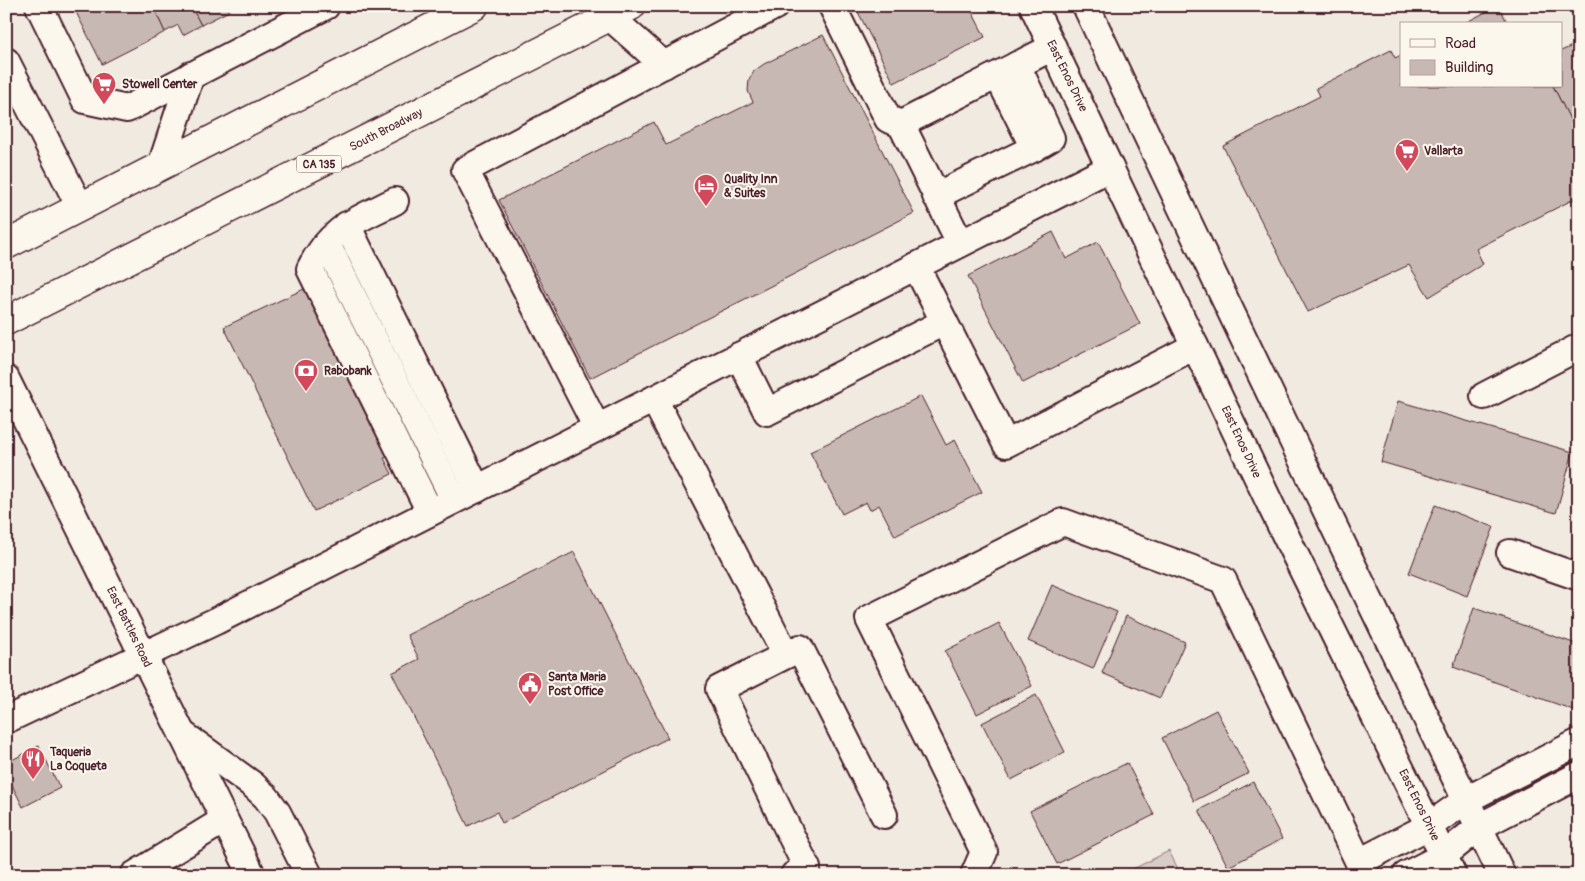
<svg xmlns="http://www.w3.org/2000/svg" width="1585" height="881" font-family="Pangolin,sans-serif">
  <rect width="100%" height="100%" fill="#f0eae0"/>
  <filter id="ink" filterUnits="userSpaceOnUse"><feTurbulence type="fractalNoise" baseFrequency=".02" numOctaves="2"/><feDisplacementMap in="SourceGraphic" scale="10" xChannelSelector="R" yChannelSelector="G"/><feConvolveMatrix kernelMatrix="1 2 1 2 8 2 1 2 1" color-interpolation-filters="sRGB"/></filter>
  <g filter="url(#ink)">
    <path fill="#d8ccc6" stroke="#917678" d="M1169,851L1181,875H1121Z"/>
    <g fill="#c8b8b3" stroke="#4a1f2b">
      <path d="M73,6H153L165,32L102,64Z"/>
      <path d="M153,6H191L201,25L183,35L178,25L165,32Z"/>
      <path d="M191,6H227L229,11L201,25Z"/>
      <path d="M855,6H969L985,37L894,83Z"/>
      <path d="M1497,6H1499L1508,24H1463Z"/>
      <path d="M823,35L914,213L590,378L499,200L654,122L666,145L753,102L748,91L749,80L754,71L764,64Z"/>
      <path d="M1579,43V137L1553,86H1561V51Z"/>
      <path d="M1391,50L1395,58L1401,55V86H1553L1579,137V204L1576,198L1476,249L1483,264L1429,297L1409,265L1308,312L1223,146L1320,96L1316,88Z"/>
      <path d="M1053,232L1066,259L1098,242L1140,324L1023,383L968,276Z"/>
      <path d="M306,288L388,457L384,458L392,474L314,511L224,327Z"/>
      <path d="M921,396L946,445L955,440L982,492L895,536L879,505L870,510L866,502L842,514L810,452Z"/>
      <path d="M1398,401L1573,452L1556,513L1381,462Z"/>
      <path d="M1435,505L1494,527L1467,596L1409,573Z"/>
      <path d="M574,552L668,738L502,823L497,812L468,826L392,673L419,659L407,635Z"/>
      <path d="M1052,585L1117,612L1093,669L1028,641Z"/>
      <path d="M1474,608L1579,645V712L1453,667Z"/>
      <path d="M1126,616L1185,642L1160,698L1102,673Z"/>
      <path d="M999,623L1032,686L977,714L945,651Z"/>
      <path d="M1036,695L1065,752L1011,780L982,723Z"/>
      <path d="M1216,710L1249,773L1194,801L1162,738Z"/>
      <path d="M39,746L60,788L23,807L6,773V763Z"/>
      <path d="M1127,763L1154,815L1057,864L1030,811Z"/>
      <path d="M1253,782L1282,839L1228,867L1199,810Z"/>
    </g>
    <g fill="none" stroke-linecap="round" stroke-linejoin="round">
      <defs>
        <g id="minor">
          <path d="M39,6L85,100L127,109L326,6"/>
          <path d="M832,6L888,119L901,124"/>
          <path d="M1033,6L1274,512L1453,875"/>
          <path d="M1086,6C1222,297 1363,586 1502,875"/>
          <path d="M610,17L664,65"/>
          <path d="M6,61L80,207"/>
          <path d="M1017,65L1051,138L1034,148"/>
          <path d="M161,166L191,75"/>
          <path d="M936,196L1034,148L998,76"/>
          <path d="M395,201C357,220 330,228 310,269L430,512"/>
          <path d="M347,225L477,489"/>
          <path d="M960,243L901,124L1053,47"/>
          <path d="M327,244L454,500"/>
          <path d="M916,266L1006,444L1195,346"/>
          <path d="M739,356L767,412L944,322"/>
          <path d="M6,379L252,875"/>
          <path d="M1484,396L1579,347"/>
          <path d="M654,399L786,655"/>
          <path d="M597,428L465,170L775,6"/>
          <path d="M1510,553L1579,577"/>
          <path d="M6,720L216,621L1110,168"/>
          <path d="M184,735L253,785L266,797L277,812L309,875"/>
          <path d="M1359,862L1429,826L1466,800L1579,742"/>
          <path d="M134,875L224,820"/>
          <path d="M794,875L807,868L719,689L800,648L884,815"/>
          <path d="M974,875L984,852L869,619L1063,522L1223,580L1365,875"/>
          <path d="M1406,875L1443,856L1479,827L1579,775"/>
        </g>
        <g id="major">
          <path d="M6,245L474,6"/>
          <path d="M6,321L631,6"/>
        </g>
      </defs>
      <use href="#minor" stroke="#4a1f2b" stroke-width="30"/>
      <use href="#major" stroke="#4a1f2b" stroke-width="31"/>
      <use href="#minor" stroke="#fbf7ec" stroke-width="26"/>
      <use href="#major" stroke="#fbf7ec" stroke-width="28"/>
    </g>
  </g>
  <defs>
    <symbol id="supermarket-pin" viewBox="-11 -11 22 30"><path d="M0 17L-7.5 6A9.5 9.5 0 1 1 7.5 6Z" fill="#d1495b" stroke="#fbf7ec"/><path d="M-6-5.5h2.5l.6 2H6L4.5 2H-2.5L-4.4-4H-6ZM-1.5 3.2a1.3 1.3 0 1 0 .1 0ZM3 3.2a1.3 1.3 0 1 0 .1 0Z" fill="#fff"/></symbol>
    <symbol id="hotel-pin" viewBox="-11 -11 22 30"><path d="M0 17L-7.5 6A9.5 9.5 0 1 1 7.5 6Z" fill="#d1495b" stroke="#fbf7ec"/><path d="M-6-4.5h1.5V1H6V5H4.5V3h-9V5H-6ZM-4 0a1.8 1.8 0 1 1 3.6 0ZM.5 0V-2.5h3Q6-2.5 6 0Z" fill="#fff"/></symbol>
    <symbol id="bank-pin" viewBox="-11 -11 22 30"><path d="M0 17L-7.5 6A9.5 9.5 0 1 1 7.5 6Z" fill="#d1495b" stroke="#fbf7ec"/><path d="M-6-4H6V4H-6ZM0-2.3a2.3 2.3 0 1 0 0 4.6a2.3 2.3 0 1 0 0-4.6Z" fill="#fff"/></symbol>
    <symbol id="civic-pin" viewBox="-11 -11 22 30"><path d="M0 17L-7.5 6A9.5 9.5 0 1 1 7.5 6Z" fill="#d1495b" stroke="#fbf7ec"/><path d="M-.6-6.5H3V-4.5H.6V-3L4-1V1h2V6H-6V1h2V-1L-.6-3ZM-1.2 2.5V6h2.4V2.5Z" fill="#fff"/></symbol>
    <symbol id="restaurant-pin" viewBox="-11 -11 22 30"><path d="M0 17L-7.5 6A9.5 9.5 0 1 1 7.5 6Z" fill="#d1495b" stroke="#fbf7ec"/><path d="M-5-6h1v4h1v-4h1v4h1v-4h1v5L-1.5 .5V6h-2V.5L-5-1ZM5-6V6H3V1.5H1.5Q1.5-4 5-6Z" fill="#fff"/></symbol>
  </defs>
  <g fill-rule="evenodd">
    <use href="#supermarket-pin" x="90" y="70" width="28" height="38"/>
    <use href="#supermarket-pin" x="1393" y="137" width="28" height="38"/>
    <use href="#hotel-pin" x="692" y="172" width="28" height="38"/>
    <use href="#bank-pin" x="292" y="357" width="28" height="38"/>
    <use href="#civic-pin" x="516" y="670" width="28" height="38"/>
    <use href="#restaurant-pin" x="19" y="745" width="28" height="38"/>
  </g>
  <g text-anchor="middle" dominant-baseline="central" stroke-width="4" stroke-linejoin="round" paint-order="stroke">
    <rect fill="#fbf7ec" stroke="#7f6065" stroke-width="1" x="296.5" y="155.5" width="45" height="17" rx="4"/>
    <g font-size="11" font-weight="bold" fill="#4a1f2b">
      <text x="319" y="164">CA 135</text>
    </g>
    <g font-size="12" fill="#4a1f2b" stroke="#fbf7ec">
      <text transform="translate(1067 76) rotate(64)">East Enos Drive</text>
      <text transform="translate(386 130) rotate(-27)">South Broadway</text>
      <text transform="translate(1241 442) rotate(65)">East Enos Drive</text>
      <text transform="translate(129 627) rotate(64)">East Battles Road</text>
      <text transform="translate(1419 805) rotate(64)">East Enos Drive</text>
    </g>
    <g font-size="12" font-weight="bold" fill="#4a1f2b" stroke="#fbf7ec" text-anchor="start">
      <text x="122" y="84">Stowell Center</text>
      <text x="1424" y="151">Vallarta</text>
      <text x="724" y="179">Quality Inn<tspan x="724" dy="14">&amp; Suites</tspan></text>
      <text x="324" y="371">Rabobank</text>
      <text x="548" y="677">Santa Maria<tspan x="548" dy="14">Post Office</tspan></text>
      <text x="50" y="752">Taqueria<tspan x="50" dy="14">La Coqueta</tspan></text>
    </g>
  </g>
  <rect width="1585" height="881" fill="none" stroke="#fbf7ec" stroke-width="25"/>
  <rect x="12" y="12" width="1560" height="856" fill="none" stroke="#4a1f2b" stroke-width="2" filter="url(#ink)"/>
  <rect x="1400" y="22" width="162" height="65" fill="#fbf7ec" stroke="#b4a19f"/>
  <rect x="1410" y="39" width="25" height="8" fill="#fbf7ec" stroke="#b4a19f"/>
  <text x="1445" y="48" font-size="15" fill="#4a1f2b">Road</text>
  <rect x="1410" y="60" width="25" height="15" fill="#c8b8b3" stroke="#b4a19f"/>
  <text x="1445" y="72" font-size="15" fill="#4a1f2b">Building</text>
</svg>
